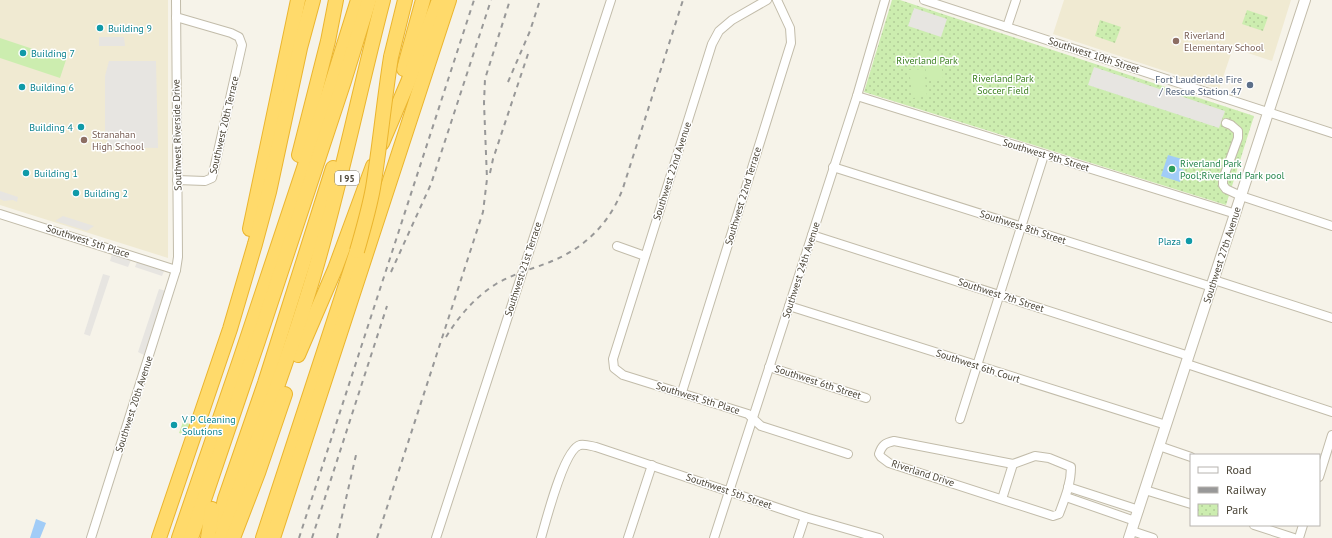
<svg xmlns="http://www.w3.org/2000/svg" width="1332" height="538" font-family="'PT Sans',sans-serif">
  <defs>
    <pattern id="park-dots" width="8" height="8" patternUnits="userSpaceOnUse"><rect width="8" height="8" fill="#ccedaf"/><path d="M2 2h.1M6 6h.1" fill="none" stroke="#b1cc97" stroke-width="1.8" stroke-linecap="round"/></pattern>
  </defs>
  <rect width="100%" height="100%" fill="#f6f3e9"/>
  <g fill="#f0ead2">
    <path d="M0,0H168V258L0,205Z"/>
    <path d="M1064,0H1291L1272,61L1233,48L1219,89L1053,34Z"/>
  </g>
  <g fill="url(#park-dots)">
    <path d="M892,0H900L1254,116L1226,205L864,92Z"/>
    <path d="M1247,10L1268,17L1263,31L1242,24Z"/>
    <path d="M1100,20L1121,27L1115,43L1095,36Z"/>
  </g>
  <g fill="#ccedaf">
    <path d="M0,38L66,60L60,78L0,58Z"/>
    <path d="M940,51L943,79L927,81L924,53Z"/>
    <path d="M923,69L927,96L913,98L909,70Z"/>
    <path d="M183,422L190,424L186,435L179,433Z"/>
  </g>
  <g fill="#e7e5e1">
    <path d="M914,8L947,19L941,37L908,26Z"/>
    <path d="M99,37H124L125,46H99Z"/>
    <path d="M109,61H156L158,148L109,147L105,131V76Z"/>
    <path d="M1094,67L1225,111L1219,128L1088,85Z"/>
    <path d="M0,191L18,197L17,202L13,200L4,201L0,199Z"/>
    <path d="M63,216L94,226L87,231L55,221Z"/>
    <path d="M112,254L131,260L128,267L110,261Z"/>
    <path d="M137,262L164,271L162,276L135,267Z"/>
    <path d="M103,274L110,276L90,336L84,334Z"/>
    <path d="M159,289L166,291L144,355L138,352Z"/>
  </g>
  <g fill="#a1ccf7">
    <path d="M1168,155L1182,159L1179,168L1184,170L1180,182L1161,176Z"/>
    <path d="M36,519L46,523L40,538H30Z"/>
  </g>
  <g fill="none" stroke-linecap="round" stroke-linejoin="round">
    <defs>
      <g id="minor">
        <path d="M767,0L732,20L719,31L712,44L613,359L614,368L623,375L748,414L761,426L848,454"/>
        <path d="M924,0L1332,133"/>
        <path d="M176,17L231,33L239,37L242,45L212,178L205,181L177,180"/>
        <path d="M1007,27L1016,0"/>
        <path d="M857,96L1236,214"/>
        <path d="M1226,123L1231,125L1238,131V138L1223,179V185L1226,189L1241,196L1332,226"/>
        <path d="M833,167L1212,287"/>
        <path d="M0,214L176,270"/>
        <path d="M812,235L1189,356"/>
        <path d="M617,246L645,256"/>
        <path d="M1214,280L1332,318"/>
        <path d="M789,306L1166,425"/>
        <path d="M1187,364L1332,412"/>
        <path d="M769,367L866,398"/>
        <path d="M682,392L791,43L790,28L777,0"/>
        <path d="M960,419L1044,155"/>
        <path d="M894,441L1013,464L1035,456L1049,458L1071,467C1071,484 1065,498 1059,514L1053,516L889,463L881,457L879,454C882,445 885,443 894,441Z"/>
        <path d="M1159,446L1191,457"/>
        <path d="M1319,477L1332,435"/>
        <path d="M1068,487L1139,510"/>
        <path d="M1145,490L1191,504"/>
        <path d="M1066,497L1135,521"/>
        <path d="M1002,499L1013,464"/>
        <path d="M1254,525L1294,538"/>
        <path d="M1132,531L1153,538"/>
        <path d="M91,538L176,270L178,257L176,0"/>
        <path d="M436,538L611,0"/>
        <path d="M541,538C546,521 564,449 580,445C585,444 591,446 596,447L805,517L879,538"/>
        <path d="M628,538L652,465"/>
        <path d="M714,538L857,96L885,0"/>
        <path d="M798,538L805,517"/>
        <path d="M1299,538L1303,525"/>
      </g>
      <path id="tertiary" d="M1129,538L1305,0"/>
      <g id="motorway">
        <path d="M391,57L405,0"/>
        <path d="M404,69L423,0"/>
        <path d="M382,143L408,82L439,0"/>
        <path d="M299,155L328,41L336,0"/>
        <path d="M250,229L298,0"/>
        <path d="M298,355L335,269L373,166"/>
        <path d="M219,525L225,499L265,383L333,168"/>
        <path d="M159,538L230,329L255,244L269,192L300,48L313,0"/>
        <path d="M179,538L240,360L328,96L358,0"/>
        <path d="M191,538L258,341L344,81L369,0"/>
        <path d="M208,538L212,509"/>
        <path d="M221,538C255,447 290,357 317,264C342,177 360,88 383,0"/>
        <path d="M233,538L258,473L285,394"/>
        <path d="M263,538L357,251"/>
        <path d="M273,538L449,0"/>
      </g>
    </defs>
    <use href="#minor" stroke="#c2bcaa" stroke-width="10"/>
    <use href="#tertiary" stroke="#c2bcaa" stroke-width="12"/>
    <use href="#motorway" stroke="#ebb52e" stroke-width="16"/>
    <use href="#minor" stroke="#fff" stroke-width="8"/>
    <use href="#tertiary" stroke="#fff" stroke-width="10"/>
    <use href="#motorway" stroke="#ffda6b" stroke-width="14"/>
    <g stroke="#989898" stroke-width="2" stroke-dasharray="5 5" stroke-linecap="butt">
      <path d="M508,82L530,31L540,0"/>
      <path d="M490,173L493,159L528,54"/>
      <path d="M391,272L431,184L491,0"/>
      <path d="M446,337C459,316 475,297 496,284C513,274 532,269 550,262C585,248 610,223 623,188L683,0"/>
      <path d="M299,538L474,0"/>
      <path d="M312,538L387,306"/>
      <path d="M337,538L356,455"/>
      <path d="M377,538L483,212L487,179L484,103L485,79L510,0"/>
    </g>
    <defs>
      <path id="motorway-bridge" d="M357,251C363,230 369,210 373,188C380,145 384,101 391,57"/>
    </defs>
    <use href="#motorway-bridge" stroke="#ebb52e" stroke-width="16" stroke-linecap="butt"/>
    <use href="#motorway-bridge" stroke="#ffda6b" stroke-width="14"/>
  </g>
  <g fill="#0f9aa8" stroke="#fff" stroke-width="1.5">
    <circle cx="100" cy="28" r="4"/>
    <circle cx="23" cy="53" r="4"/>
    <circle cx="22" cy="87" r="4"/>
    <circle cx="81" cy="127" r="4"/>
    <circle cx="26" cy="173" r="4"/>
    <circle cx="76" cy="193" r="4"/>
    <circle cx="1189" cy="241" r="4"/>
    <circle cx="174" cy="425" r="4"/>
  </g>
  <g fill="#8d6e63" stroke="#fff" stroke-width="1.5">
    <circle cx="1176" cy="41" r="4"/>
    <circle cx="84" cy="140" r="4"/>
  </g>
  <circle fill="#5c6f8a" stroke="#fff" stroke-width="1.5" cx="1250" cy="85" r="4"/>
  <circle fill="#2e9e5b" stroke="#fff" stroke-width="1.5" cx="1172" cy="169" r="4"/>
  <g text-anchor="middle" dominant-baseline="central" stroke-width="3" stroke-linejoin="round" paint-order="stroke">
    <rect fill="#fff" stroke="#807c72" stroke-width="1" x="335" y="171" width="24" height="14" rx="3"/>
    <g font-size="9" font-weight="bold" fill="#4a4436">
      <text x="347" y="178">I 95</text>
    </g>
    <g font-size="10" fill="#0d838f" stroke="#fff" text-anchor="start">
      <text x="108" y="28">Building 9</text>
      <text x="31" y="53">Building 7</text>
      <text x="30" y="87">Building 6</text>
      <text x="73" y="127" text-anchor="end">Building 4</text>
      <text x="34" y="173">Building 1</text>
      <text x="84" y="193">Building 2</text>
      <text x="1181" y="241" text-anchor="end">Plaza</text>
      <text x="182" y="419">V P Cleaning<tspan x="182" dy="12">Solutions</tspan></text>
    </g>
    <g font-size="10" fill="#785e54" stroke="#fff" text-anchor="start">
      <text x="1184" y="35">Riverland<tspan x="1184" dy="12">Elementary School</tspan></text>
      <text x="92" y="134">Stranahan<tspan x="92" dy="12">High School</tspan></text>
    </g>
    <g font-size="10" fill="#4a4436" stroke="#fff">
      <text transform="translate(1094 55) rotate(18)">Southwest 10th Street</text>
      <text transform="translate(224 125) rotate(-77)">Southwest 20th Terrace</text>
      <text transform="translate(177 135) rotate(-91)">Southwest Riverside Drive</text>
      <text transform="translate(1046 155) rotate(17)">Southwest 9th Street</text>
      <text transform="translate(672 171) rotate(-72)">Southwest 22nd Avenue</text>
      <text transform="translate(743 196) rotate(-73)">Southwest 22nd Terrace</text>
      <text transform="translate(1023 227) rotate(18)">Southwest 8th Street</text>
      <text transform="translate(88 241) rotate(18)">Southwest 5th Place</text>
      <text transform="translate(1222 255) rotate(-72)">Southwest 27th Avenue</text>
      <text transform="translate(523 269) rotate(-72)">Southwest 21st Terrace</text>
      <text transform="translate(801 270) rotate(-72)">Southwest 24th Avenue</text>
      <text transform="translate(1001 295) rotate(18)">Southwest 7th Street</text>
      <text transform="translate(978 366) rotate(18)">Southwest 6th Court</text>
      <text transform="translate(818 382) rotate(18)">Southwest 6th Street</text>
      <text transform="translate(698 398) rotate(17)">Southwest 5th Place</text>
      <text transform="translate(134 404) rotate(-72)">Southwest 20th Avenue</text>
      <text transform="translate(923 473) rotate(18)">Riverland Drive</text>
      <text transform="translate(729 491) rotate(19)">Southwest 5th Street</text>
    </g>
    <g font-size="10" fill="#3f8224" stroke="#fff">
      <text x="927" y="60">Riverland Park</text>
      <text x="1003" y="78">Riverland Park<tspan x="1003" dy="12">Soccer Field</tspan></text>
    </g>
    <g font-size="10" fill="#4e5e75" stroke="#fff" text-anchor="end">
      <text x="1242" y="79">Fort Lauderdale Fire<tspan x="1242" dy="12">/ Rescue Station 47</tspan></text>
    </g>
    <g font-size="10" fill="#27864d" stroke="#fff" text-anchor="start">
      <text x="1180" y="163">Riverland Park<tspan x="1180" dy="12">Pool;Riverland Park pool</tspan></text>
    </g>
  </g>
  <rect x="1190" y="454" width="130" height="72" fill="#ffffff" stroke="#b7b4af"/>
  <rect x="1198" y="467" width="20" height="6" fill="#ffffff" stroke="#b7b4af"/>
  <text x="1226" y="474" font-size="12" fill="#4a4436">Road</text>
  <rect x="1198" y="487" width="20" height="6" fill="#989898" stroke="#b7b4af"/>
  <text x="1226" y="494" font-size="12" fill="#4a4436">Railway</text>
  <rect x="1198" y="504" width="20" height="12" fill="url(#park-dots)" stroke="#b7b4af"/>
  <text x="1226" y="514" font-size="12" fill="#4a4436">Park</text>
</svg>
